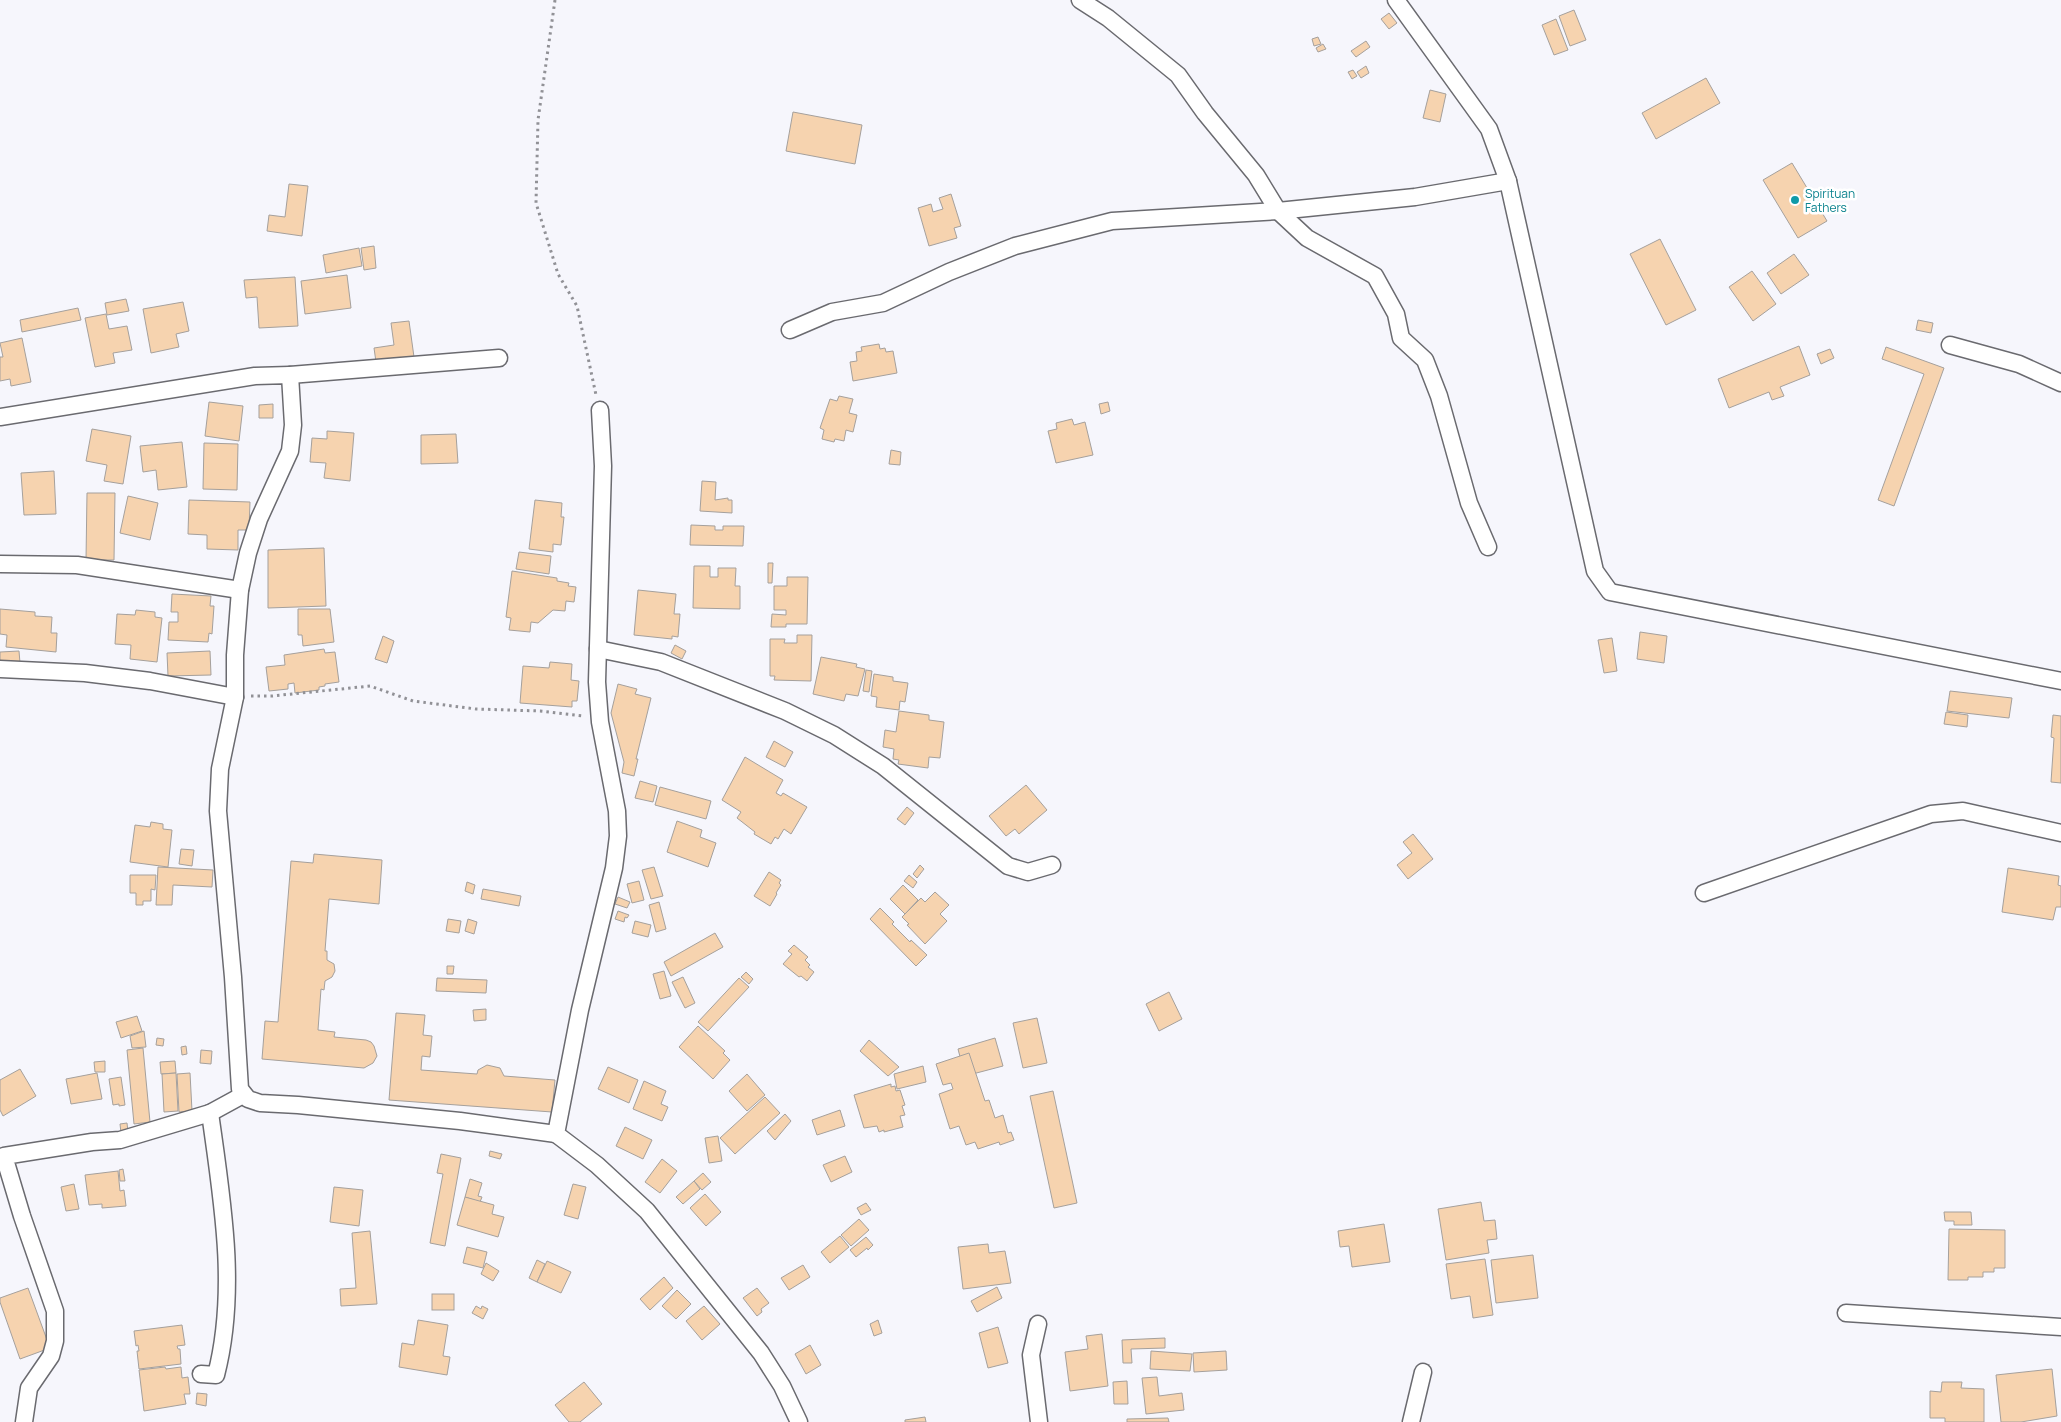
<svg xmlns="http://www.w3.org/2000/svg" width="2061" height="1422" font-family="Manrope,sans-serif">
  <rect width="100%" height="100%" fill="#f6f6fc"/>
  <g fill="#f6d3af" stroke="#a5a09c">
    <path d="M1574,10L1586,40L1570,46L1559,16Z"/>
    <path d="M1389,13L1397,23L1389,29L1381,19Z"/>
    <path d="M1556,19L1568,50L1554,55L1542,25Z"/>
    <path d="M1318,37L1321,44L1314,46L1312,39Z"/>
    <path d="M1366,41L1370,47L1356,57L1351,51Z"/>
    <path d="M1323,44L1326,49L1318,52L1316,48Z"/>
    <path d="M1366,66L1369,73L1361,78L1357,72Z"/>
    <path d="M1353,70L1357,76L1352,79L1348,72Z"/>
    <path d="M1706,78L1720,103L1656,139L1642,113Z"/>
    <path d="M1430,90L1446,94L1440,122L1423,118Z"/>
    <path d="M793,112L862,125L855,164L786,151Z"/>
    <path d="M1792,163L1827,221L1798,238L1763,180Z"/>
    <path d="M289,184L308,186L302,236L267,231L269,215L285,217Z"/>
    <path d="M951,194L961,226L954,228L957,238L929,246L918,208L931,204L933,212L943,209L939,198Z"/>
    <path d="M1660,239L1696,310L1666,325L1630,254Z"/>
    <path d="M374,246L376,268L364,270L361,248Z"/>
    <path d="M359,248L362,266L326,273L323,255Z"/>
    <path d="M1794,254L1809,275L1781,294L1767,273Z"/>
    <path d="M1752,271L1776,304L1753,321L1729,287Z"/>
    <path d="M347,275L351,308L305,314L301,281Z"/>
    <path d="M295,277L298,326L259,328L257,297L246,298L244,280Z"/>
    <path d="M126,299L129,311L107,315L105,303Z"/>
    <path d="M183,302L189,331L176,334L179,347L151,353L143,309Z"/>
    <path d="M78,308L81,320L22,332L20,320Z"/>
    <path d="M106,314L109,329L127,326L132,350L113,353L115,363L95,367L85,318Z"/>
    <path d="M1918,320L1933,323L1931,333L1916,330Z"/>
    <path d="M409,321L414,357L376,362L374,348L394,345L391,323Z"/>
    <path d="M22,338L31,382L11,386L10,379L0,381V357H3L0,343Z"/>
    <path d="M879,344L880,349L885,348L886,352L893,351L897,373L853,381L850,362L857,361L856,352L862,351L861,347Z"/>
    <path d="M1799,346L1810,375L1780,387L1784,396L1772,400L1769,392L1729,408L1718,379Z"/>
    <path d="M1886,347L1944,368L1894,506L1878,500L1924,374L1882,359Z"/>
    <path d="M1830,349L1834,358L1821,364L1817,354Z"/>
    <path d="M839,396L853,399L849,413L857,415L853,432L846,430L844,441L835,439L834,442L822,439L824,430L820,428L830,399L837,401Z"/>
    <path d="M209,402L243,406L239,441L205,436Z"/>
    <path d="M1108,402L1110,411L1101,414L1099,404Z"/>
    <path d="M273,404V418H259V405Z"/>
    <path d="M1072,419L1074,425L1085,422L1093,455L1056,463L1048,431L1057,429L1056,423Z"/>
    <path d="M92,429L131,436L123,484L104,481L107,465L86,461Z"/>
    <path d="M327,431L354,433L350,481L324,478L326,463L310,462L312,438L327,439Z"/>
    <path d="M456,434L458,463L421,464V435Z"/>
    <path d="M182,442L187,487L158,490L156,470L143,472L140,446Z"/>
    <path d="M204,443L238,444L237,490L203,489Z"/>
    <path d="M891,450L901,452L900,465L889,464Z"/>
    <path d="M54,471L56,514L24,515L21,473Z"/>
    <path d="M702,481L716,482L715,500L728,498V500H732V513L700,511Z"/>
    <path d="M87,493H115L114,560H86Z"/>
    <path d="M128,496L158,503L150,540L120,533Z"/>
    <path d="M189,500L250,502L249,530H238V550L207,549V535L188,534Z"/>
    <path d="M535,500L562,503L561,517H564L561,545L553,544V552L529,549Z"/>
    <path d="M691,525L715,526V530H723V526H744L743,546L690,545Z"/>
    <path d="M324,548L326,606L268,608V550Z"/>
    <path d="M519,552L551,556L549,574L516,569Z"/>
    <path d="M768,563H773L772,583H768Z"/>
    <path d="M694,566H710V577H718V568H736L735,586H740V609L693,608Z"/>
    <path d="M512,571L557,578V581L569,583L568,586L576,587L574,602L566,601L565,611L553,610L538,623L531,622L530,632L509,630L511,618L506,617Z"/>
    <path d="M787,577H808L807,624H786V627H771L772,614L786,615V610H774V586H787Z"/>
    <path d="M638,590L676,594L674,614H680L678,637L672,636V639L634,635Z"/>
    <path d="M172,594L211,596L210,606H214L212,634L209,633L208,642L168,640L169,622H178V612H171Z"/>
    <path d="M0,609L35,612V616L52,617L51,633H57L56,652L6,647L7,635L0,634Z"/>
    <path d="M298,609H330L334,642L303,646L302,635H298Z"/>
    <path d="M136,610L155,612V617L162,618L157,662L130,659L131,645L115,644L117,614L135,615Z"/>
    <path d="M1640,632L1667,636L1664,663L1637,659Z"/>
    <path d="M797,635H812L811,681L774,680L775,676H770V639H785L784,643H797Z"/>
    <path d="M383,636L394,641L387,663L375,659Z"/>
    <path d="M1612,638L1617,671L1604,673L1598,640Z"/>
    <path d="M675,645L686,651L682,659L671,653Z"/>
    <path d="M324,649L325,653L335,652L339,682L325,684V686L319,687V690L295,693L294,683L288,684V689L269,691L266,667L285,665L284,655Z"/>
    <path d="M19,651L20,663L0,664V652Z"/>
    <path d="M210,651L211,675L168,676L167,653Z"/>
    <path d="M821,657L857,664L856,667L865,669L858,696L846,694L844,701L813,694Z"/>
    <path d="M550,662L572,664L571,680L579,681L577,701H572V707L520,703L523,666L549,668Z"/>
    <path d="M866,670L872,671L869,692L863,691Z"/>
    <path d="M874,674L893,677V681L908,683L905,702L900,701L899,710L876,707L877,697L871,696Z"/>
    <path d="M618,684L637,689L635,694L651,698L636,759H638L634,776L622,773L624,762L611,713Z"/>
    <path d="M1950,691L2012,698L2009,718L1947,711Z"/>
    <path d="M899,711L929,715V720L944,722L940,758L929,757L928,768L898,764L899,760L893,759L894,749L883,747L885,730L896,732Z"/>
    <path d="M1946,712L1968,715L1967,727L1944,724Z"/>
    <path d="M2053,715L2061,716V783L2051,782L2054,738L2051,737Z"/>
    <path d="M774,741L793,752L785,767L766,757Z"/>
    <path d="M745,757L783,780L776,793L781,796L783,793L807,807L791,834L784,829L778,839L775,837L771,844L754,834L755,832L737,818L741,812L722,800Z"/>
    <path d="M640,781L657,786L653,802L635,798Z"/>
    <path d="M1026,785L1047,810L1019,834L1015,829L1006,836L989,816Z"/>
    <path d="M660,787L711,801L706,819L655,805Z"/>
    <path d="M907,807L914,813L905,825L897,819Z"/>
    <path d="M677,821L702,830L700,837L716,843L708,867L667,852Z"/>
    <path d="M151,822L163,824V829L172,830L168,867L130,862L135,825L150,827Z"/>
    <path d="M1413,834L1433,859L1408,879L1397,865L1412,853L1403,842Z"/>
    <path d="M181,849L194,850L192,866L179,864Z"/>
    <path d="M314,854L382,860L379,904L329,899L325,951H327V960L334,964L335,971L332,977L325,981L324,990L321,989L318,1030L335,1032L334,1037L366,1040L371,1042L374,1046L377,1056L373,1063L364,1068L262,1059L265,1021L278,1022L291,861L313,863Z"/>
    <path d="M920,865L924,869L917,878L913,874Z"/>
    <path d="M158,867L213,870L212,887L173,885L172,905H156Z"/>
    <path d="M654,867L663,896L651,899L642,870Z"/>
    <path d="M2008,868L2059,876L2058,885L2061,886V907H2056L2053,920L2002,912Z"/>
    <path d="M769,872L781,880L779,883L781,885L776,893L777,894L770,906L754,896Z"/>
    <path d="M130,875H156L155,890L151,889V901H143V905H136V893H130Z"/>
    <path d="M909,875L917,882L913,888L904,881Z"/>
    <path d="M639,881L644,900L632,903L627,884Z"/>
    <path d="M467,882L475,885L473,894L465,891Z"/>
    <path d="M903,885L918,900L905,914L890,899Z"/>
    <path d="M483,889L521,896L519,906L481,899Z"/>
    <path d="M935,892L949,905L940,914L947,921L925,944L907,925L909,924L902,917L921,898L925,902Z"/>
    <path d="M618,897L630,902L627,908L615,904Z"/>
    <path d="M659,902L666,929L656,932L649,905Z"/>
    <path d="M880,908L894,922L892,924L910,942L911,940L927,955L916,966L870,919Z"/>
    <path d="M618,911L629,915L627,918L625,917L624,922L615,919Z"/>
    <path d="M448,919L461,921L459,933L446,931Z"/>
    <path d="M468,919L477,922L474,934L465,931Z"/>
    <path d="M635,921L651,925L648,937L632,933Z"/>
    <path d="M715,933L723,947L671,976L664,962Z"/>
    <path d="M794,945L808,957L805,960L810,965L808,967L814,972L807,981L801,976L799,977L783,964L792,954L788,951Z"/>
    <path d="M447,966H454L453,974H447Z"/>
    <path d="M664,971L671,996L660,999L653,974Z"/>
    <path d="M746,972L753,979L749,984L741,977Z"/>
    <path d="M683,977L695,1003L685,1008L672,982Z"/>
    <path d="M437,978L487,980L486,993L436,991Z"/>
    <path d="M739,978L749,987L708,1031L698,1022Z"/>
    <path d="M1169,992L1182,1019L1159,1031L1146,1004Z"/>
    <path d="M486,1009V1020L474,1021L473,1010Z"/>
    <path d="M396,1013L425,1015L423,1035L432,1036L430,1057L422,1056L421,1070L477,1074L478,1070L487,1065L500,1068L504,1076L555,1080L552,1112L389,1100Z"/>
    <path d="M137,1016L142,1031L121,1038L116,1022Z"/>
    <path d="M1037,1018L1047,1063L1023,1068L1013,1023Z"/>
    <path d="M698,1026L725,1051L723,1053L730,1060L713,1079L679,1047Z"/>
    <path d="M144,1031L146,1047L132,1048L130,1036Z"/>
    <path d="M157,1038L164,1039L163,1046L156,1045Z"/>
    <path d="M995,1038L1003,1066L965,1076L958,1049Z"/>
    <path d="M869,1040L899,1067L888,1076L860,1051Z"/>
    <path d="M186,1046L187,1054L182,1055L181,1047Z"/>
    <path d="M143,1048L150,1122L134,1124L127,1050Z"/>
    <path d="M201,1050L212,1051L211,1064L200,1063Z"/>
    <path d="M969,1053L985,1101L989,1100L995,1118L1003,1115L1008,1133L1011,1132L1014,1140L1000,1145L999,1142L978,1149L975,1142L966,1145L959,1126L950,1129L939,1094L953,1089L951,1083L943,1085L936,1064Z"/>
    <path d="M105,1061V1072H95L94,1062Z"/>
    <path d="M175,1061L176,1073L161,1074L160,1062Z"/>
    <path d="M923,1066L926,1082L897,1089L894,1074Z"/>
    <path d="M608,1067L638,1080L629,1103L598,1089Z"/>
    <path d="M20,1069L36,1096L3,1116L0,1110V1080Z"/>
    <path d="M97,1073L102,1099L71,1104L66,1079Z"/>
    <path d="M176,1073L178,1111L164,1112L162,1074Z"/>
    <path d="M190,1073L192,1111L179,1112L177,1074Z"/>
    <path d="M747,1074L765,1095L747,1111L729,1091Z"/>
    <path d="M121,1077L125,1105L119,1106V1104L113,1105L109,1079Z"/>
    <path d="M644,1081L666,1091L661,1104L668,1107L662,1121L633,1109Z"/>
    <path d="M891,1084V1087L895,1086L896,1091L900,1090L905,1105L902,1106L905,1115L900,1116L903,1127L884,1132V1130L879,1132L877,1126L864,1128L854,1095Z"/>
    <path d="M1053,1091L1077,1203L1054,1208L1030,1096Z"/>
    <path d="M765,1097L780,1113L735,1154L720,1138Z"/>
    <path d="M840,1110L845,1126L817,1135L812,1120Z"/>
    <path d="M785,1114L791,1121L775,1140L767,1131Z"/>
    <path d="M127,1123L128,1132L121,1133L120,1124Z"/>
    <path d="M625,1127L652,1140L643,1159L616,1146Z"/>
    <path d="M718,1136L722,1161L709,1163L705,1138Z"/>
    <path d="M490,1151L502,1154L500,1159L489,1156Z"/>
    <path d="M441,1154L461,1158L445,1246L430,1243L443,1174L437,1173Z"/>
    <path d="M845,1156L852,1172L831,1182L823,1165Z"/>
    <path d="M662,1159L677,1171L660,1193L645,1182Z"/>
    <path d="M123,1169L125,1181H120L119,1170Z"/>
    <path d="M118,1171L120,1191L124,1190L126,1206L102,1208V1204L89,1205L85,1175Z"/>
    <path d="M703,1173L711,1182L702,1190L694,1181Z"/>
    <path d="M470,1179L482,1183L478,1196L482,1197L480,1202L465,1197Z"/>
    <path d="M694,1181L700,1189L683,1204L676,1197Z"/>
    <path d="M74,1184L79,1209L66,1211L61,1187Z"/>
    <path d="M573,1184L586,1187L578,1219L564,1215Z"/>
    <path d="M334,1187L363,1190L359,1226L330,1222Z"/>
    <path d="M705,1194L721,1212L706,1226L690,1208Z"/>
    <path d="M465,1197L494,1205L492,1214L504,1217L498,1237L457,1225Z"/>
    <path d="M1481,1202L1484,1221L1495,1220L1497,1239L1487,1240L1489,1253L1446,1260L1438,1209Z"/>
    <path d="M866,1203L871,1210L861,1215L857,1208Z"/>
    <path d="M1944,1212H1971L1972,1225H1954V1221H1945Z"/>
    <path d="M859,1219L869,1230L851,1246L841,1235Z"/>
    <path d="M1384,1224L1390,1262L1352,1267L1349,1246L1340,1247L1338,1231Z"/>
    <path d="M1949,1229L2005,1230V1268H1994V1272H1983V1277H1968V1280H1948Z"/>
    <path d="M370,1231L377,1304L341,1306L340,1289L356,1288L352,1233Z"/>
    <path d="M840,1236L849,1247L830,1263L821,1252Z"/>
    <path d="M866,1237L873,1245L868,1250L867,1248L856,1257L850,1250Z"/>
    <path d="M988,1244L989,1253L1005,1251L1011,1283L963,1289L958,1247Z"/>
    <path d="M467,1247L487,1252L483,1268L463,1263Z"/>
    <path d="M1533,1255L1538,1298L1496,1303L1491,1260Z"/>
    <path d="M1485,1259L1493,1315L1473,1318L1470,1296L1451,1299L1446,1264Z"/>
    <path d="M537,1260L545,1264L537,1282L529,1278Z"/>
    <path d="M547,1261L571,1272L561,1293L537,1282Z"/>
    <path d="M486,1263L499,1271L493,1281L481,1274Z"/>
    <path d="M803,1265L810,1277L789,1290L781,1278Z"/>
    <path d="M664,1277L673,1288L650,1310L640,1299Z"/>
    <path d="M997,1287L1002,1298L977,1312L971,1301Z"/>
    <path d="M28,1288L50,1348L20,1359L0,1302V1298Z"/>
    <path d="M757,1288L769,1303L761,1309L762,1312L757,1316L743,1298Z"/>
    <path d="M677,1290L691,1304L676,1319L662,1306Z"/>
    <rect x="432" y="1294" width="22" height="16"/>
    <path d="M476,1306L481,1309L482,1306L488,1309L483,1319L472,1313Z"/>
    <path d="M704,1306L720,1324L702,1340L686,1321Z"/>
    <path d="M418,1320L448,1325L443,1356L450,1357L447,1375L399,1367L402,1343L414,1345Z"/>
    <path d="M878,1320L882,1333L874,1336L870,1324Z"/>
    <path d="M182,1325L185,1345L177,1346L178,1349H180L181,1364L139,1369L137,1351H139L138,1345L136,1346L134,1331Z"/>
    <path d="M998,1327L1008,1363L988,1368L979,1333Z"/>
    <path d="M1102,1334L1108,1386L1070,1391L1065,1352L1088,1349L1086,1336Z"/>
    <path d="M1165,1338V1348L1131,1349L1132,1363H1123L1122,1340Z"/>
    <path d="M810,1345L821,1365L806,1374L795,1354Z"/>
    <path d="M1151,1351L1192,1354L1190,1371L1150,1369Z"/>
    <path d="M1226,1351L1227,1370L1194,1372L1193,1353Z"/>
    <path d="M165,1367L166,1369L181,1367L182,1378L188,1377L190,1394H184L186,1404L144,1411L139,1370Z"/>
    <path d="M2052,1369L2057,1416L2021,1422H2001L1996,1375Z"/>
    <path d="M1157,1377L1159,1396L1182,1393L1184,1410L1146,1414L1142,1378Z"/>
    <path d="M1127,1381L1128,1404H1114L1113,1382Z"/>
    <path d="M584,1382L602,1404L580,1422H569L555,1405Z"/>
    <path d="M1942,1382H1962L1961,1388L1984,1389V1422H1945V1418H1930V1391L1941,1392Z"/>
    <path d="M197,1393L207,1394L206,1406L196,1404Z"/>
    <path d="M925,1417L926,1422H905V1420Z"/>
    <path d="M1168,1418L1169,1422H1127V1419Z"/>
  </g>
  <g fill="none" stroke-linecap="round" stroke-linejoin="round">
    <defs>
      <g id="street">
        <path d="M1080,0L1108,18L1178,75L1205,113L1256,175L1278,211L1307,238L1375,276L1396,314L1401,338L1425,360L1439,396L1469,503L1488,547"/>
        <path d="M1396,0L1489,129L1508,181L1595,571L1610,592L2061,681"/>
        <path d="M790,330L832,312L883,303L949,272L1015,246L1112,221L1278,211L1415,197L1508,181"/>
        <path d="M1950,345L2019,364L2061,383"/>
        <path d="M290,375L499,358"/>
        <path d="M600,410L603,466L597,682L600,722L617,811L618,836L614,868L580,1010L556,1134L597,1165L647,1211L761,1353L782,1386L799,1422"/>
        <path d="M0,417L255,376L290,375L293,425L290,451L259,519L248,553L240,590L235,655V697L220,769L218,811L233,977L240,1089L248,1099L260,1103L298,1105L460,1121L556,1134"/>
        <path d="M0,564L77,565L240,590"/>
        <path d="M598,649L661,662L785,711L834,735L883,766L1008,866L1028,872L1052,865"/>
        <path d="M0,669L85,673L150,681L235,697"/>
        <path d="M1704,893L1931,814L1963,811L2061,833"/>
        <path d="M1846,1313L2061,1327"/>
        <path d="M1038,1324L1031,1355L1039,1422"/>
        <path d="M201,1374L216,1375C238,1290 222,1199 210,1113"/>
        <path d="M24,1422L29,1388L51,1356L55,1341V1311L22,1216L4,1156L92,1142L120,1140L210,1113L243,1095"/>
        <path d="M1411,1422L1423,1372"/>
      </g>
    </defs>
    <use href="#street" stroke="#6a6a6f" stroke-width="19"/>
    <g stroke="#919196" stroke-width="3" stroke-dasharray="2.5 4" stroke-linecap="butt">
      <path d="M555,0L538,120L536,203L558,274L577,306L596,395"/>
      <path d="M251,696H272L370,686L413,701L476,709L540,711L584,716"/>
    </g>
    <use href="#street" stroke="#fff" stroke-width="16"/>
  </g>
  <circle fill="#0f9aa8" stroke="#fff" stroke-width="2" cx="1795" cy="200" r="5"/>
  <g text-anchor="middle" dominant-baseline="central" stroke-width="5" stroke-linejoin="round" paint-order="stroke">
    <g font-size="12" fill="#0d838f" stroke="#fff" text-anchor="start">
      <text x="1805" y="193">Spirituan<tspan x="1805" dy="14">Fathers</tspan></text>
    </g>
  </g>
</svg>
